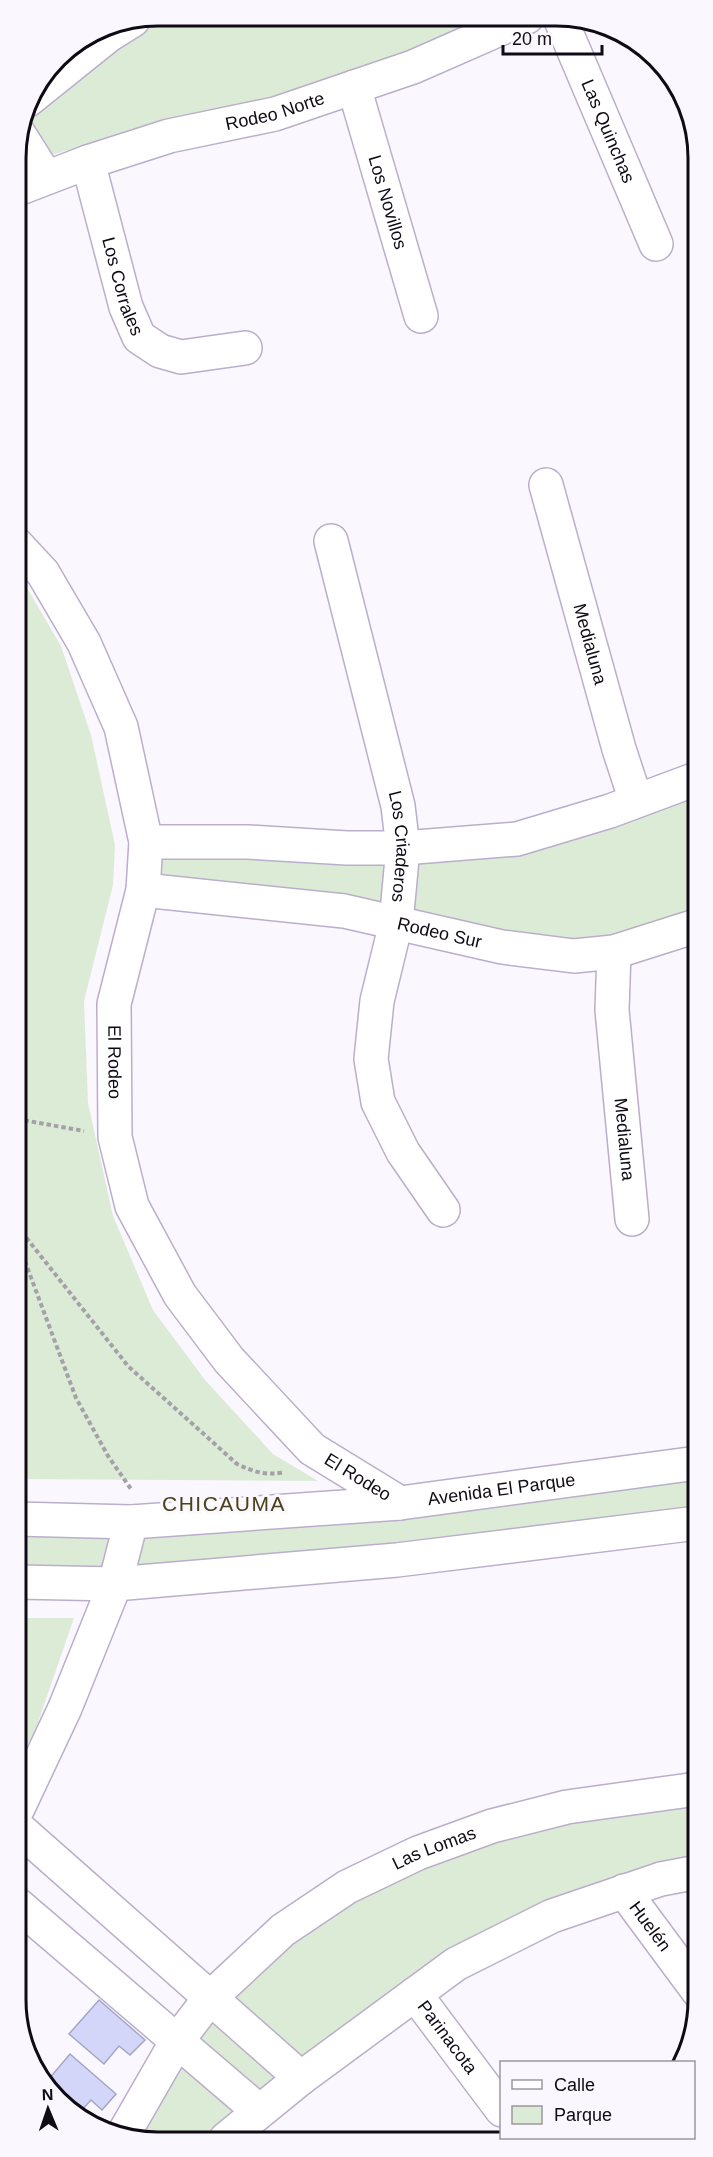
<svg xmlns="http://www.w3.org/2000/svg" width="713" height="2157" font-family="Arial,sans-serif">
  <rect width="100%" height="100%" fill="#faf7fe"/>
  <g fill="#dcebd6">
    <path d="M162,15L495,17L408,55L271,101L166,123L15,165V148L20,130L49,98L116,44Z"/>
    <path d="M16,574L23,581L61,646L91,735L115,845L113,885L84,1001L88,1103L113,1216L153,1310L205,1380L273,1454L318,1481L17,1479Z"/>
    <path d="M696,789V916L574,946L154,882L155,849L359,859Z"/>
    <path d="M697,1474V1512L396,1548L115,1571L17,1572V1530Z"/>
    <path d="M17,1618H74L36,1728L17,1764Z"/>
    <path d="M697,1796L698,1863L549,1908L213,2139H130L216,2003L351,1893L495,1833Z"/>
  </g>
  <g fill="#d3d6f8" stroke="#a3a6c5" stroke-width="1.5">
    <path d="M99,2000L145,2040L130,2055L119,2046L104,2064L69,2034Z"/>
    <path d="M70,2054L116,2094L102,2110L91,2100L80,2112L57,2100L47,2081Z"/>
  </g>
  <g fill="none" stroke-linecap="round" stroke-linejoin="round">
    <defs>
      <g id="street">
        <path id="s1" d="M560,18L656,244"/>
        <path id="s2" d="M354,87L421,316"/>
        <path d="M28,100L109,35L133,20"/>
        <path d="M19,134L46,177"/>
        <path id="s3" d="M88,162L126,307L139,337L160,351L181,357L245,348"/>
        <path id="s4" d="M15,190L88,162L169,136L275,114L413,67L527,17"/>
        <path id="s5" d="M546,485L619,749L636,801"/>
        <path id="s6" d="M331,541L398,806L403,848L396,923L377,1001L371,1059L378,1102L403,1152L443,1210"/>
        <path id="s7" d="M16,544L43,573L84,643L121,727L146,842L143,890L114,1004L115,1137L132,1206L180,1295L229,1360L312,1449L400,1503"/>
        <path d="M146,842H248L347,848H403L517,839L610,811L696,779"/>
        <path id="s8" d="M143,890L344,911L502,947L574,956L614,952L696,926"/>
        <path id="s9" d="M614,952L612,1010L632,1219"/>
        <path id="s10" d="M17,1519L131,1522L400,1503L697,1463"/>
        <path d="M17,1582L115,1584L397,1560L697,1523"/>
        <path d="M18,1808L65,1708L115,1584L131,1522"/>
        <path d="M18,1828L301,2078"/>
        <path id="s11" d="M624,1891L698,1991"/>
        <path d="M18,1905L259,2111"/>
        <path id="s12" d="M415,1994L502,2110"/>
        <path id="s13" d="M123,2135L177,2041L210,1998L283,1930L347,1887L418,1853L492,1826L567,1807L697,1789"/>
        <path d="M522,2138L523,2139"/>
        <path d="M226,2139L301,2078L456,1964L552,1916L661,1879L698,1872"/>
      </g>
    </defs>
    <use href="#street" stroke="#bbaecc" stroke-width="36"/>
    <g stroke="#a5a1a9" stroke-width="4" stroke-dasharray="4.5 3" stroke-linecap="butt">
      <path d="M17,1119L84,1131"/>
      <path d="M17,1226L128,1366L237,1464C254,1472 266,1476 284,1472"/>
      <path d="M17,1240L76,1398L108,1456L131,1489"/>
    </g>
    <use href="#street" stroke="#fff" stroke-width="33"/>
  </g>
  <g text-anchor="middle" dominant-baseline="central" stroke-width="6" stroke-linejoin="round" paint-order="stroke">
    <g font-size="18" fill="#0f0a14" stroke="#faf7fe">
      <text stroke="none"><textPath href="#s4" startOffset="272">Rodeo Norte</textPath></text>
      <text stroke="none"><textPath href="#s1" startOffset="123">Las Quinchas</textPath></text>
      <text stroke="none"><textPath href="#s2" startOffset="120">Los Novillos</textPath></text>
      <text stroke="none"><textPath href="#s3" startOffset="129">Los Corrales</textPath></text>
      <text stroke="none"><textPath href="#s5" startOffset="165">Medialuna</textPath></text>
      <text stroke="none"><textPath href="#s6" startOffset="314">Los Criaderos</textPath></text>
      <text stroke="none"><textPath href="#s8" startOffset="300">Rodeo Sur</textPath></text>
      <text stroke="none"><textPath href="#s7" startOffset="554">El Rodeo</textPath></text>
      <text stroke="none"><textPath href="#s9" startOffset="188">Medialuna</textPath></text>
      <text stroke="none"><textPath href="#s7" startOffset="1058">El Rodeo</textPath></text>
      <text stroke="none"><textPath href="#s10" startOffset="486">Avenida El Parque</textPath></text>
      <text stroke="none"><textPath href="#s13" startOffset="435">Las Lomas</textPath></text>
      <text stroke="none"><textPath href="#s11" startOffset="44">Huelén</textPath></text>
      <text stroke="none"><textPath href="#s12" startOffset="54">Parinacota</textPath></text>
    </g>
    <g font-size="21" letter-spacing="1.5" fill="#4a4118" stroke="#faf7fe">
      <text x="224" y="1503">CHICAUMA</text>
    </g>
  </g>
  <path d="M0 0H713V2157H0ZM158 26H556A132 132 0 0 1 688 158V2000A132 132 0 0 1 556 2132H158A132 132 0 0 1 26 2000V158A132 132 0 0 1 158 26Z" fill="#faf7fe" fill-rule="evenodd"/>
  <path fill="none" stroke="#0f0a14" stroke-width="3" d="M158 26H556A132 132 0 0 1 688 158V2000A132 132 0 0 1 556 2132H158A132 132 0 0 1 26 2000V158A132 132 0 0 1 158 26Z"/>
  <rect x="500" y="2061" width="195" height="78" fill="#faf7fe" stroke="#9c98a0" stroke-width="1.5"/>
  <rect x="512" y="2080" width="30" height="9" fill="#ffffff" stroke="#9c98a0" stroke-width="1.5"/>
  <text x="554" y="2091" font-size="18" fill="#0f0a14">Calle</text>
  <rect x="512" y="2106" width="30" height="18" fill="#dcebd6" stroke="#9c98a0" stroke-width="1.5"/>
  <text x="554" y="2121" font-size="18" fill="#0f0a14">Parque</text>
  <g transform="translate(48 2109) rotate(358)" stroke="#faf7fe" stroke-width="4.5" paint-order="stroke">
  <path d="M0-4.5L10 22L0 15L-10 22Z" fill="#0f0a14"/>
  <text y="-9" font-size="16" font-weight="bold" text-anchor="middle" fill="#0f0a14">N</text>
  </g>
  <path d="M503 45v9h99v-9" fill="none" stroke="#0f0a14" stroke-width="3"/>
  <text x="512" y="45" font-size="18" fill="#0f0a14" stroke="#faf7fe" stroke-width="4.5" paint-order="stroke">20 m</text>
</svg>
